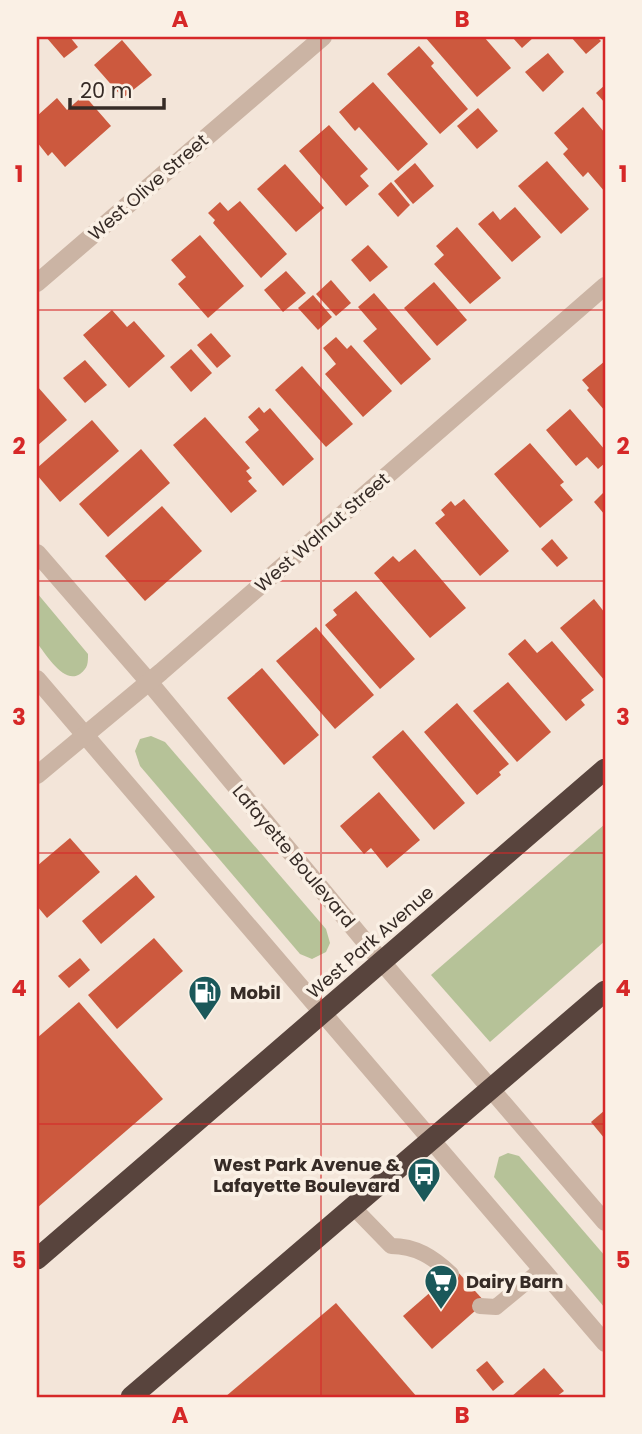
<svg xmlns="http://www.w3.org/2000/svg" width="642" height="1434" font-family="Poppins,sans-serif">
  <rect width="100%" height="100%" fill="#f3e5d9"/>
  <g fill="#b6c298">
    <path d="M37,593L88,654C88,663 88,668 80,674C64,685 46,654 37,643Z"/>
    <path d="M151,736L165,742L326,929L330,943L326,952L312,959L300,954L140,766L135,751L140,739Z"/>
    <path d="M605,824V941L490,1042L431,975Z"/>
    <path d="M508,1153L519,1156L605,1256V1308L494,1177L499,1157Z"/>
  </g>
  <g fill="#cc593e">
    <path d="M46,37H70L78,47L64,58Z"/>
    <path d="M425,37H484L511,68L477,97Z"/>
    <path d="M512,37H534L522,48Z"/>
    <path d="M571,37H597L601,41L586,54Z"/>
    <path d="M122,40L152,75L123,98L94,65Z"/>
    <path d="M419,46L434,63L431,66L468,109L440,134L387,74Z"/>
    <path d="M548,53L564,72L543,92L525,72Z"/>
    <path d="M373,82L428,144L398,171L359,127L355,131L339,112Z"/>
    <path d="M605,85V103L596,93Z"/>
    <path d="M84,95L111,126L65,167L52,152L48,156L37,142V116L57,98L67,110Z"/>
    <path d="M583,107L605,133V192L588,172L583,177L563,154L568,149L554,133Z"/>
    <path d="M478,108L498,131L477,149L457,126Z"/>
    <path d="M329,125L368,169L360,176L369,186L346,206L299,151Z"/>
    <path d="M547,161L589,209L561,234L518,186Z"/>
    <path d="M415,163L434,186L413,204L394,181Z"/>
    <path d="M285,164L324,208L296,232L257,189Z"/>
    <path d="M391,182L410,205L398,217L378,194Z"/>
    <path d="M240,201L287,254L261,278L213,223L215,220L208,213L220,202L228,211Z"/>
    <path d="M515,207L541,237L512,262L478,224L493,211L500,220Z"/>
    <path d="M457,227L501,278L470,304L434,264L444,255L436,246Z"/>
    <path d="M200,235L244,286L208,318L178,284L186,277L171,260Z"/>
    <path d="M368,245L388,267L370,282L351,260Z"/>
    <path d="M286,271L306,293L283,312L264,290Z"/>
    <path d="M331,280L351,303L336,316L316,294Z"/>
    <path d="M434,282L467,320L437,346L404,308Z"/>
    <path d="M374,293L431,359L401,385L363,341L377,329L358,307Z"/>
    <path d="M313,295L332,317L318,330L298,308Z"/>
    <path d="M112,310L127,327L134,321L165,356L129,388L83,335Z"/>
    <path d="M211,333L231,356L217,368L197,345Z"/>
    <path d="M336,337L347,349L351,345L392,391L363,417L325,374L336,364L323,348Z"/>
    <path d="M191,349L212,373L191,392L170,367Z"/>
    <path d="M85,360L107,385L85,403L63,378Z"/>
    <path d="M605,361V411L587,390L589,388L582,380Z"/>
    <path d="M302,366L353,424L326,447L275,390Z"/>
    <path d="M37,386L67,420L37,446Z"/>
    <path d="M259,407L264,413L270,408L314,459L283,486L245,442L259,430L248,417Z"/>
    <path d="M570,409L605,450V463L598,469L587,457L576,466L546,430Z"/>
    <path d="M205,417L250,468L246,471L252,478L248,481L257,491L231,513L173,445Z"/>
    <path d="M92,420L119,451L60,502L37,475V468Z"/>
    <path d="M530,443L564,482L560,485L573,500L540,528L494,474Z"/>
    <path d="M141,449L170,483L108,537L79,504Z"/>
    <path d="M605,491V515L594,502Z"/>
    <path d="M464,499L509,551L480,576L435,523L445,515L441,510L451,501L455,506Z"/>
    <path d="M162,506L202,551L145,601L105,556Z"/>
    <path d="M552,539L568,558L557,567L541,549Z"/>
    <path d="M415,549L466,608L430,638L374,573L393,556L399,562Z"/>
    <path d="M356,591L415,659L380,689L325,625L337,615L333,610Z"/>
    <path d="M594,599L605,613V681L560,628Z"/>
    <path d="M316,627L374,695L335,729L276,661Z"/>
    <path d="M525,639L537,653L552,641L594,690L581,700L585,705L566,721L508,654Z"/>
    <path d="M262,668L319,735L284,765L227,698Z"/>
    <path d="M508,682L551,732L517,762L473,711Z"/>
    <path d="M457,703L509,764L499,772L501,775L477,795L424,732Z"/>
    <path d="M403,730L465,803L434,830L372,757Z"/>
    <path d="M379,792L420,840L387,868L371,848L364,854L340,826Z"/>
    <path d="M70,838L100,872L47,918L37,906V866Z"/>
    <path d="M136,875L155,897L101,944L82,921Z"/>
    <path d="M154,938L183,971L117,1029L88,995Z"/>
    <path d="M80,958L90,970L69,988L58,976Z"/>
    <path d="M79,1002L163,1099L37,1208V1038Z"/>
    <path d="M605,1110V1139L591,1122Z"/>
    <path d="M456,1270L485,1302L432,1349L403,1316Z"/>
    <path d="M336,1303L417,1397H225Z"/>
    <path d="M487,1361L504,1382L493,1391L476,1370Z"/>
    <path d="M544,1368L564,1391L556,1397H511Z"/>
  </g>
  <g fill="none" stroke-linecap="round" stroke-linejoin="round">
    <g stroke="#cbb4a4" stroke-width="16">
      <path d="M353,1207L391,1246C416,1246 433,1257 451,1274"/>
      <path d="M480,1306L496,1307L542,1269"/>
    </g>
    <g stroke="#cbb4a4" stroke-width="18">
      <path d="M37,283L323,37"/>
      <path d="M37,553L149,682L382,962L605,1222"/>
      <path d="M37,679L605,1343"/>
      <path d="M37,775L161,672L605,286"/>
    </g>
    <g stroke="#58443d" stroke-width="21">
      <path d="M37,1259L605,769"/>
      <path d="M131,1397L605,991"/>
    </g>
  </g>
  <path fill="none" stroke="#d62828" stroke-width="2" stroke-opacity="0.55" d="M321,37V1397M37,310H605M37,581H605M37,853H605M37,1124H605"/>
  <defs>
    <symbol id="fuel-pin" viewBox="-11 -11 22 30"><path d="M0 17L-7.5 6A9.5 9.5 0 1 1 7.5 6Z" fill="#1a585a" stroke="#faf0e5"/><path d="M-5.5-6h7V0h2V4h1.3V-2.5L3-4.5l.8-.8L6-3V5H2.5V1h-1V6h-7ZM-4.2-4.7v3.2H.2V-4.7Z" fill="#fff"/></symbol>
    <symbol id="bus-pin" viewBox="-11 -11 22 30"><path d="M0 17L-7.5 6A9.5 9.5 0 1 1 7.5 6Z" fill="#1a585a" stroke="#faf0e5"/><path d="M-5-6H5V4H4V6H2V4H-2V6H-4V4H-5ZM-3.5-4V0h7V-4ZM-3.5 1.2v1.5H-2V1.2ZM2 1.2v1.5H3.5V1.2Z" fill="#fff"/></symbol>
    <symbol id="supermarket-pin" viewBox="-11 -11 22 30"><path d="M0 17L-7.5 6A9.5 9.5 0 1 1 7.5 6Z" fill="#1a585a" stroke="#faf0e5"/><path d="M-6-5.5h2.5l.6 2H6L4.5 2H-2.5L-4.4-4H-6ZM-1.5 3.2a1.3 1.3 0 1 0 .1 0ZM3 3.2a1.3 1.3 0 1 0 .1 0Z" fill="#fff"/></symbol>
  </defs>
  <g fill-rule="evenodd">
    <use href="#fuel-pin" x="186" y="973" width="38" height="52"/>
    <use href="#bus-pin" x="405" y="1155" width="38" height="52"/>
    <use href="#supermarket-pin" x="422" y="1262" width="38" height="52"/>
  </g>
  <g text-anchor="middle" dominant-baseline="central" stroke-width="7" stroke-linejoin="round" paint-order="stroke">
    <g font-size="18" fill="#362b26" stroke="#faf0e5">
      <text transform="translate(148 187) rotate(-41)">West Olive Street</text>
      <text transform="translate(322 532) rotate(-41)">West Walnut Street</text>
      <text transform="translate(294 856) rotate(50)">Lafayette Boulevard</text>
      <text transform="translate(370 942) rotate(-41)">West Park Avenue</text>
    </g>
    <g font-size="18" font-weight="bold" fill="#362b26" stroke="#faf0e5" text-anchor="start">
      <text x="230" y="992">Mobil</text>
      <text x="400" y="1164" text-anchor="end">West Park Avenue &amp;<tspan x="400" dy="21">Lafayette Boulevard</tspan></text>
      <text x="466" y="1281">Dairy Barn</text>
    </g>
  </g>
  <rect width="642" height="1434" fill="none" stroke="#faf0e5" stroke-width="77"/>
  <path d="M70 98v10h94v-10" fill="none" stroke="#362b26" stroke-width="3.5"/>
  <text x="80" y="98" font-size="21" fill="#362b26" stroke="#faf0e5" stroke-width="5" paint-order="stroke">20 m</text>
  <rect x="38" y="38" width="566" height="1358" fill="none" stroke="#d62828" stroke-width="2.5"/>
  <g font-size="23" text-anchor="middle" font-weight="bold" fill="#d62828">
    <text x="180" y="27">A</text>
    <text x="462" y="27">B</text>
    <text x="19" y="182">1</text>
    <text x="623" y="182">1</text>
    <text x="19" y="454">2</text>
    <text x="623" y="454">2</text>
    <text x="19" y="725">3</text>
    <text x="623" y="725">3</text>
    <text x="19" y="996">4</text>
    <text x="623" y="996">4</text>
    <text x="19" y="1268">5</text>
    <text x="623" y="1268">5</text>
    <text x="180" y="1423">A</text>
    <text x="462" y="1423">B</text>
  </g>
</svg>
